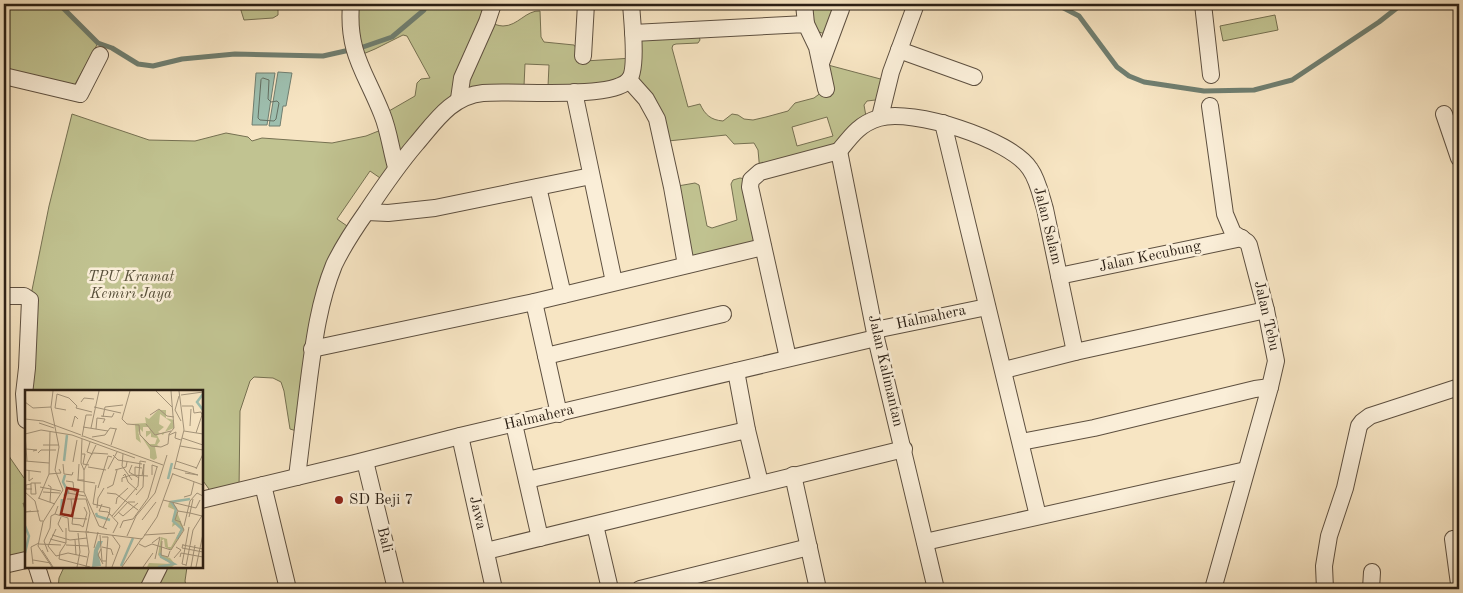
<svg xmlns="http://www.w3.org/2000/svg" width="1463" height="593" font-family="'Old Standard TT',serif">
  <rect width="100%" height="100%" fill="#f7e5c3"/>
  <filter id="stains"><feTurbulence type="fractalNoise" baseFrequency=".004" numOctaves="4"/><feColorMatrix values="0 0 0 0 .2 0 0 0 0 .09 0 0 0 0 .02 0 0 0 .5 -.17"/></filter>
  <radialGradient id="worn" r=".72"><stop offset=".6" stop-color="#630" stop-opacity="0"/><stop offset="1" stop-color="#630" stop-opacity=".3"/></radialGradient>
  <g fill="#c1c391" stroke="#767152" fill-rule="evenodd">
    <path d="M4,4H59L98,43L69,95L4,70Z"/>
    <path d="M239,4H278V15L273,18L244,20Z"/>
    <path d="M351,4H493L487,22C492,23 498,26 503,26C518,26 526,10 540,11L541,37L544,42L574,45L585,61L633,58V33L699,36L700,40L698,43L676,44L673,45L672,48L688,107L700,104C705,115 711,120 723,121L732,114L738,115L744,119L753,120L766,117L788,111L795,103L814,98L826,89L828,65L888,81L884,99L867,101L864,105L867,122L839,151L760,172L758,150L754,143L734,144L726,135L668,141L657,119L623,85L548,86L549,65L525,64L524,86L473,95L383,180L370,171L337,219L350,228L342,248L300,432L290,429L284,391L281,382L273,378L254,377L250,381L240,411L239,490L214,496L201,478V392H26L30,300L49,206L72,114L149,140L195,141L226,133L248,137L252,141L262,138L332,143L366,136L386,128L382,115L415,96L417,83L421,79L430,78L407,36L403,35L375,49L356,57ZM827,117L833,136L797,146L792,127Z"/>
    <path d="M804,4H838L825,34L816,31Z"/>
    <path d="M1275,15L1278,30L1223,41L1220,26Z"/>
    <path d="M740,178L751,180L763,247L686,265L672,187L695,183L699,185L707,226L712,228L737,220L731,184L733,180Z"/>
    <path d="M4,449L24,478L26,477V504L23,503L26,513V560L4,565Z"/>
    <path d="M64,567H187L185,581L187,589H58L59,578Z"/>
  </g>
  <g fill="#9ebfaf" stroke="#707f71">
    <path d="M278,72L292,73L286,106H283L280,126H269Z"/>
    <path d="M256,73H275L267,125H252Z"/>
  </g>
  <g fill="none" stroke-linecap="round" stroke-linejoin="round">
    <path stroke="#646f62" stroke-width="1" d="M263,78L269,80L268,99L271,102L277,101L279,103L276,119L274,121L260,120L258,118L261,80Z"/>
    <g stroke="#707f71" stroke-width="5">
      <path d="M59,4L98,43L112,48L138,64L153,66L182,59L235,54L323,56L363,47L392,37L424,10L426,4"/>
      <path d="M1056,4L1079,16L1117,67L1129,76L1144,82L1204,91L1254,90L1292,80L1379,22L1402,4"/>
    </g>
    <defs>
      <g id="minor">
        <path d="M351,4C347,53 365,71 382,114C389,131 391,150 396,167"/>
        <path d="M804,4L806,24"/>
        <path d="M1203,4L1211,75"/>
        <path d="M633,33L806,24L817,47L826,89"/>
        <path d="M899,50L974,77"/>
        <path d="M583,56L586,4"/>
        <path d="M821,63L841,9"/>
        <path d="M4,76L80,94L100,55"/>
        <path d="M629,80L646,99L657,119L672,187L686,265"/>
        <path d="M574,92L614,282"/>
        <path d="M459,99L462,78L487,22L493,4"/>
        <path d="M1210,106L1225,214L1233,233L1247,242L1249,245L1266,310L1276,361L1270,387L1213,589"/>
        <path d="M1444,114L1459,158"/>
        <path d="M880,117L891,72L916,4"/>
        <path d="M943,123L1038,516"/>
        <path d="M839,151L876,338L936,589"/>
        <path d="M839,151C851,136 859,124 879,118C912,108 1011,139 1030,169C1038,180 1041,196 1045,209L1075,352"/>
        <path d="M538,187L563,295"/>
        <path d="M367,212L388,213L435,208L591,176"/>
        <path d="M1059,276L1242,238"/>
        <path d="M4,296H24L30,300L27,368L24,394L26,420"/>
        <path d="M534,302L559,414"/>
        <path d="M875,330L987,307"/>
        <path d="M312,349L534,302L763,247"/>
        <path d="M546,356L723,314"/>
        <path d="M788,358L750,187L751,180L760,172L839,151"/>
        <path d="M1004,370L1075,352L1266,310"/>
        <path d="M736,371L747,430L760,483"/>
        <path d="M514,424L540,538"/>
        <path d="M460,436L494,589"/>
        <path d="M1021,442L1094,428L1255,389L1270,387"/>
        <path d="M365,461L396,589"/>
        <path d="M793,475L818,589"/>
        <path d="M297,477C301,444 305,412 309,379C314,341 319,302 334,265C343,246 355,228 367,211C383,187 398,165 416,144C435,122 451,96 483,93C512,90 608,100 628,81C638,72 632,19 631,4"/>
        <path d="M527,480L747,430"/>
        <path d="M263,485L288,589"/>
        <path d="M201,500L355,463L460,436L876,338"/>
        <path d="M595,525L610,589"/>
        <path d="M1453,539L1459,584"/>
        <path d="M925,542L1246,470"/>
        <path d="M486,551L904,449"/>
        <path d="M4,565L26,560"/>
        <path d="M37,567L44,589"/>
        <path d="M148,589L159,567"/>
        <path d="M640,589L809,547"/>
        <path d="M1325,589L1324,566L1329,536L1345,488L1359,426L1362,422L1370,416L1459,387"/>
        <path d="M1371,589L1372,572"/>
      </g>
    </defs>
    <use href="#minor" stroke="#5e5040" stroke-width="18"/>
    <use href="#minor" stroke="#faeed8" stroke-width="16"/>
  </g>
  <circle fill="#8f2418" stroke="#faeed8" stroke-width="2" cx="339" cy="500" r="5"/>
  <g text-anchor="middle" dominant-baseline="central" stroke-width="5" stroke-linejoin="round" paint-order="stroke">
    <g font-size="15" fill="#2b1f14" stroke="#faeed8">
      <text transform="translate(1047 226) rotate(76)">Jalan Salam</text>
      <text transform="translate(1150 257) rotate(-12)">Jalan Kecubung</text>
      <text transform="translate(1266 316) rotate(77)">Jalan Tebu</text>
      <text transform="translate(931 318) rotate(-12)">Halmahera</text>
      <text transform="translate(885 371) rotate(77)">Jalan Kalimantan</text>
      <text transform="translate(539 418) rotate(-13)">Halmahera</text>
      <text transform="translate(477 513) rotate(77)">Jawa</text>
      <text transform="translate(384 540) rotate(76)">Bali</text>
    </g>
    <g font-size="15" font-style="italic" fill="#58503a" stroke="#faeed8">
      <text x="131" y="277">TPU Kramat<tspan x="131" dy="17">Kemiri Jaya</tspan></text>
    </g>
    <g font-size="15" fill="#2b1f14" stroke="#faeed8" text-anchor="start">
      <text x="349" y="500">SD Beji 7</text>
    </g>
  </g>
  <g transform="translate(25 390)">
    <rect width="178" height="178" fill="#f7e5c3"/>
    <path d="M133,20H141V28L149,30V38L132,45L135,51L132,55L135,57H130L132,68L129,70L125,68V60L113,41L116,53L111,49L110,34H106L121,33L120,27L124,29ZM135,24L146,32L138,45L133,42L139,37L134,34ZM118,37H124L125,41H121V47L126,43V47L132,48L130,54H124L115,44L114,38L118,42ZM144,112L149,115L159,139L146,160L140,157L139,149L137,150L136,165L145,168L150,174L147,177H122L124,173L146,174L133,165L136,147L142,149L143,157H146L156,139L151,134L147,137L150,120L143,117Z" fill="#c1c391" fill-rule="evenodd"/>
    <path d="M78,151L73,161L76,176L67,177L69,160L73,151Z" fill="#9ebfaf"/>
    <path fill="none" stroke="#9ebfaf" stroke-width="2.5" d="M178,4L172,12L178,20M39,71L42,45M143,89L147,73M39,106L43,102L38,92L40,85M71,123L72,126L85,130M36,124L37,109M0,136L4,146L0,163M152,149L157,139L148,131L151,119L146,112L165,109M96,176L108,148M133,177L149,174L136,167L135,163"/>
    <path fill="none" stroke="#a5967d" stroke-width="1" d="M105,1L97,29L102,34L114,35L115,45L126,56L136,57L143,54L144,44L149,38L146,1M131,1L147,17M156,5L178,2M154,6L150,20L156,31M0,12L8,18L26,17M56,12L59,8L69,9M157,16H168L169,23L176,22L177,25M69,17L96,23M51,18L67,22M41,20L30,18L32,4L44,8L52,16L51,18M125,25L134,19L142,26L149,27M76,26L87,27L89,23M78,27L80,17L98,15M0,29L18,31L56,45M14,33L29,38M121,34L130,45L146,41M165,36L166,19M47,37L50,26L53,29M58,37L83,41M66,38L74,1M71,39L72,28L80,29L78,33M159,41L178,44M171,43L177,25M0,44L16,40L47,45L110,68M0,44L2,71M144,45L151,42L150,48L156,50M58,46L138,75M57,47L61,25H67M67,47L80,45L85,38L92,39M157,48L178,55M65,52L62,62L68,64M18,55H34M86,55L91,39M155,56L178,60M1,59L12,60L8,61M13,63L16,60H31M68,63L83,64M57,64H60L58,74L64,75M98,64L97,76L107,90M88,65L93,70L117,74M0,71L24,73M151,71L172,78M48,72L52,50M56,73L59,80V102L74,136L82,139M56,73L57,49M38,74L39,84L47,85L48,82M54,74L53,90H59M107,75L104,82L114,88M63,77L81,80M149,78L173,85L160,83M83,79L92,62M149,79L159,40L154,1M171,79L178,64M0,80L16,82M4,80V91L8,88M59,80L71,55M90,80L101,77L102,72M24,84L36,83L34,79M148,84L178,95M110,85V77L117,78M127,85V75L133,77M98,86L100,84L103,92L112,100M52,90L70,93M41,91L48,92L49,101L59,102M97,92V88L106,85L123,86M10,93L11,104H6V93H16M6,94L1,95V99H7M23,95L26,97L25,112M15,97L36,101M73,98L83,66L87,67M82,98L88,95L92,80M0,102L10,111L15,131H18M18,102L35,103M43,103L60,106M82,103L91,104L113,120M111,105L118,97L119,74L117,86M159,107L166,105L169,92M13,108L30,114M14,108L24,84L25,42M42,109H61M46,109L48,125M138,110L171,118L175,110M148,113L153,121L165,123L168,109M68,114L85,118L84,125M68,114L71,95M77,114L74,121L83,122M91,114L92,108L103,98M33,116L30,124L43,128L44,141L61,142L65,123L61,109M72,118L73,108L79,98M6,121L0,122L14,121M153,121L150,130L156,132M83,122L93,133L88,143M93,122L98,126L113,113M48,125L47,134L55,135M87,126L113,96L115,71L121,72M36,127L33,134L38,142M89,127L103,112H110M164,127L165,123L177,126M47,128L62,129M117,130L131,112M55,135L58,137L62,123L59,117M159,136L165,111L172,103L178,106M41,138V153L35,162L34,169L65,177M78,138L84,124M95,138L98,131L108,129L123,108L132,77M31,139L23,156L31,166M168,140L178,124M62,142L117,149L132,127L148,83M27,145L45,150L62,148M75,145L77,171H81M87,145L95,156L87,177M119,145L150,143M102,146L111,126L130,103L142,65M77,147H83L82,159M25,149L41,153M50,150L51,165M137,151L136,165L143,167L145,161M127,153L135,147L130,169M14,154L36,155M114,154L120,157L127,154L146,160L159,140L155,132M158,154L157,158L178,162M41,155L63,156M158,155L178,159M77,157L86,159L88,165M69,158L73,142M76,159L73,165L78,174M17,160L28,177M23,162L19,151L25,138L26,126L30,124M31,166L43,163L62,167M155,167L156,163L178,167M149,168L156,160L151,157M8,170L26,173M8,174L6,157L14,153M161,175L157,174L164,137M161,176L168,140M27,177L13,156L18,132L38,100L30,80L34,57L26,17L28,1M52,177L55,162L53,143M61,177L64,162L61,142H64M81,177L82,159M97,177L117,148M118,177L128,163M166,177L170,155M171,177L178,144"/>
    <path fill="#8f2418" fill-opacity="0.15" stroke="#8f2418" stroke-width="2.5" d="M42,98L53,100L47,126L36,124Z"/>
    <rect width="178" height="178" fill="none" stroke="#2b1f14" stroke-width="2.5"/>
  </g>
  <rect width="1463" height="593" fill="none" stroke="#f7e5c3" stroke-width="20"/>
  <rect x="5" y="5" width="1453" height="583" fill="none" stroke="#2b1f14" stroke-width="2.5"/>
  <rect x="10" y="10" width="1443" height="573" fill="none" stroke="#2b1f14"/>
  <rect width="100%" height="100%" filter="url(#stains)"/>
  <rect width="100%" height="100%" fill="url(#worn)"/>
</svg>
